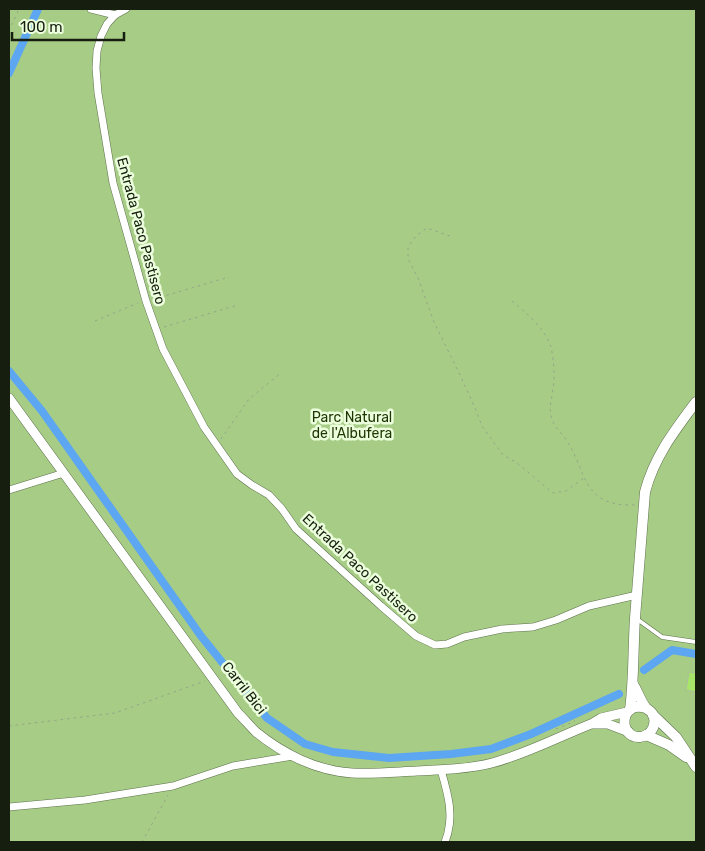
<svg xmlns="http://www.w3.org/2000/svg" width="705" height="851" font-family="Rubik,sans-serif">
  <rect width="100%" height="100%" fill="#dcf3ca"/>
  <rect fill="#a7cc86" x="9" y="9" width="687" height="833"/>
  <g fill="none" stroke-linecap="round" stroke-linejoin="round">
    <g stroke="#5da6f1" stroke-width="8">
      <path d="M9,73L38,9"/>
      <path d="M9,371L42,411L201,636L267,718L305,744L333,752L389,758L451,754L491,749L531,734L619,694"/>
      <path d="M644,670L672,650L696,654"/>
    </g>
  </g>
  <path fill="#a8e46a" stroke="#abc098" d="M689,672L696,673V692L686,690Z"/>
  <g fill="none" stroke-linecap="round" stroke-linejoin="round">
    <defs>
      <path id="service" d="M637,619L662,637L696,642"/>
      <g id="minor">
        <path d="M91,9L115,15"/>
        <path d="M126,9L115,15L107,24L101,36L97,51L96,68L98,93L113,183L146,301L163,349L204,427L237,474L252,485L269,495L282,509L296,529L381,606L416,636L435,645L447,644L464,637L502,629L533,627L556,620L589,606L637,595"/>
        <path d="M9,490L64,473"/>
        <path d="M441,770C448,794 455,817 445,842"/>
        <path d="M9,807L85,800L173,786L233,766L293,756"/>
      </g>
      <g id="tertiary">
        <path d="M9,398L238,713C244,719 250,726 256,732C283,754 317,771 352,773C374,774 395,772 417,771C442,770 468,769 492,763C526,754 558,737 591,724L601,718L627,712"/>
        <path d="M594,724H608L629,732"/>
      </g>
      <g id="secondary">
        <path d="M633,684C637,690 641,702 646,708C648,710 651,711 652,713C658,723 652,736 640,737C617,738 620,699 646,708"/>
        <path d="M630,710C634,679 633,649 635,618C638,576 642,534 645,492C654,457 675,430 696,402"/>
        <path d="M653,715L676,737L696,767"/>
        <path d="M646,735L669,745L686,757"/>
      </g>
    </defs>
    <use href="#service" stroke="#5d714c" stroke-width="5"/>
    <use href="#minor" stroke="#5d714c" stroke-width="8"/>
    <use href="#tertiary" stroke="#5d714c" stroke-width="10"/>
    <use href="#secondary" stroke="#5d714c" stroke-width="11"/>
    <g stroke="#94a686" stroke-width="1" stroke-dasharray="2.5 4" stroke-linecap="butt">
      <path d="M9,31L19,9"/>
      <path d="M450,236L427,228L416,236L408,247V259L418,278L434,322L461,377L475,408L482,426L502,454L517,463L553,493L566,491L584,478"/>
      <path d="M154,299L229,277"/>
      <path d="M512,301C527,314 544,327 551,347C554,361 555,376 553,389C552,398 549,407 551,416C553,427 562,433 567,441C584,466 582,498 617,504C623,505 630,505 636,505"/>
      <path d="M95,321L138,303"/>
      <path d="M164,327L238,305"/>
      <path d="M221,439L249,399L281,373"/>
      <path d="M9,726L115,713L205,681"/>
      <path d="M556,729L575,721"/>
      <path d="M142,842L168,795"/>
    </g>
    <use href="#service" stroke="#fff" stroke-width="4"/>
    <use href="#minor" stroke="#fff" stroke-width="7"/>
    <use href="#tertiary" stroke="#fff" stroke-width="9"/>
    <use href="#secondary" stroke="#fff" stroke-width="10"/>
  </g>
  <g text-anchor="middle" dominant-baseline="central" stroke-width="5" stroke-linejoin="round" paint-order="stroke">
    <g font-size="14" fill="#161e0f" stroke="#ecffdd">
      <text transform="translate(141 231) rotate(75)">Entrada Paco Pastisero</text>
      <text transform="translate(360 568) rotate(43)">Entrada Paco Pastisero</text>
      <text transform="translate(244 688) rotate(52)">Carril Bici</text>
    </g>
    <g font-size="14" fill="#1f3402" stroke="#ecffdd">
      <text x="352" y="417">Parc Natural<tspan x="352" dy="16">de l'Albufera</tspan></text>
    </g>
  </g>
  <rect width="705" height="851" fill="none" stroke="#161e0f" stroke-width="20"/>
  <path d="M12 32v8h112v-8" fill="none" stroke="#161e0f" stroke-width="2.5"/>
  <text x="20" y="32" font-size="15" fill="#161e0f" stroke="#ecffdd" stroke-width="4" paint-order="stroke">100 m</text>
</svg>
